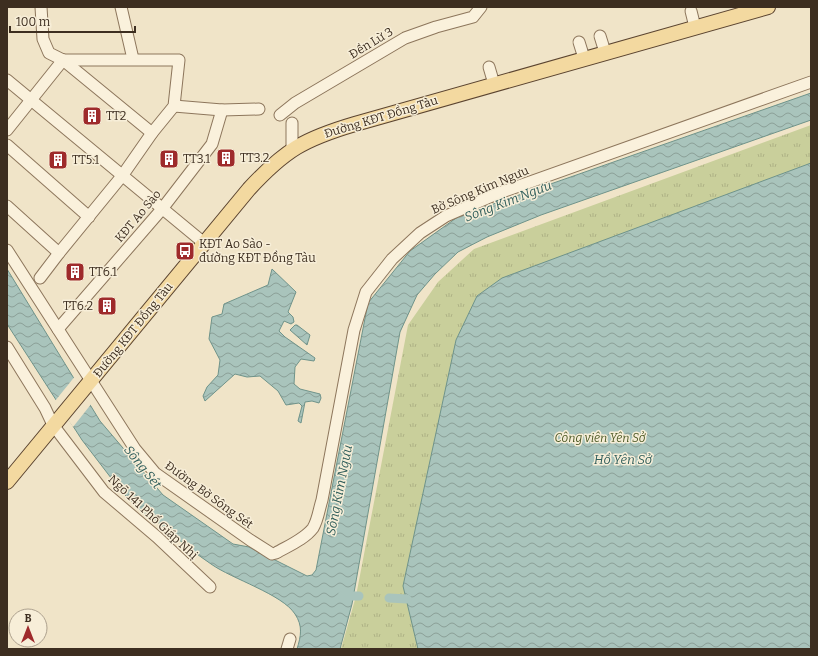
<svg xmlns="http://www.w3.org/2000/svg" width="818" height="656" font-family="Bitter,serif">
  <defs>
    <pattern id="park-tufts" width="24" height="20" patternUnits="userSpaceOnUse"><rect width="24" height="20" fill="#c9cf9b"/><path d="M3 7l-1-3M5 7V3M7 7l1-3M15 17l-1-3M17 17v-4M19 17l1-3" fill="none" stroke="#aeb285"/></pattern>
    <pattern id="water-waves" width="16" height="10" patternUnits="userSpaceOnUse"><rect width="16" height="10" fill="#a9c4bc"/><path d="M0 5q4-4 8 0t8 0" fill="none" stroke="#8ba098"/></pattern>
  </defs>
  <rect width="100%" height="100%" fill="#f0e4c8"/>
  <path fill="url(#park-tufts)" d="M811,125V649H341L356,596L408,325L438,282L474,249Z"/>
  <g fill="url(#water-waves)" stroke="#6f938a">
    <path d="M811,93V120L541,215L487,237L458,252L435,274L417,295L400,332L352,604L340,649H297C301,636 303,626 295,614C282,594 232,579 211,564C191,551 174,535 155,520L145,515L121,491L82,440L7,324V269L100,421L163,495L233,544L249,547L307,576L312,575L316,570L368,303L410,251L459,216Z"/>
    <path d="M811,163V649H418L403,586L456,340L477,296L502,278Z"/>
    <path d="M272,269L296,292L288,312L293,317L294,322L291,324L284,321L279,331L285,337L315,358L314,361L301,359L295,367L294,384L300,389L320,394L321,398L319,403L312,401L305,402L301,423L298,421L302,406L299,403L286,405L278,391L260,376L247,377L235,374L205,401L203,396L207,387L218,375L220,360L209,339L212,317L222,314L224,304L268,285Z"/>
    <path d="M295,325H297L310,335L307,345L290,330Z"/>
  </g>
  <path fill="#f0e4c8" d="M76,375L92,403L73,427L55,401Z"/>
  <g fill="none" stroke-linecap="round" stroke-linejoin="round">
    <g stroke="#a9c4bc" stroke-width="9">
      <path d="M342,596H359"/>
      <path d="M389,598L407,599"/>
    </g>
    <defs>
      <g id="minor">
        <path d="M41,7L43,39L49,53L63,60L152,133"/>
        <path d="M121,7L133,59"/>
        <path d="M691,11L695,27"/>
        <path d="M600,36L605,52"/>
        <path d="M579,42L584,58"/>
        <path d="M489,67L494,84"/>
        <path d="M7,80L204,243"/>
        <path d="M174,106L222,110L259,109"/>
        <path d="M280,115L295,103L405,38L436,27L473,17L481,7"/>
        <path d="M7,130L63,60"/>
        <path d="M7,145L89,217"/>
        <path d="M292,149V123"/>
        <path d="M7,206L59,253"/>
        <path d="M7,250L135,449L155,473L250,540L272,554L276,553C288,546 305,539 313,528C318,520 319,509 322,500L354,330L366,292L392,259L420,233L446,216L499,193L811,82"/>
        <path d="M40,278L59,253L122,176L152,133L174,106L179,60H63"/>
        <path d="M58,329L162,209L212,144L222,110"/>
        <path d="M7,347L45,408L53,425L104,492L157,537L210,587"/>
        <path d="M287,649L290,639"/>
      </g>
      <path id="major" d="M7,482L249,189C285,150 304,139 355,124L768,7"/>
    </defs>
    <use href="#minor" stroke="#8d765c" stroke-width="13"/>
    <use href="#major" stroke="#5b4430" stroke-width="16"/>
    <use href="#minor" stroke="#faf1dc" stroke-width="11"/>
    <use href="#major" stroke="#f3d9a0" stroke-width="14"/>
  </g>
  <defs>
    <symbol id="building-square" viewBox="-11 -11 22 22"><rect x="-9" y="-9" width="18" height="18" rx="4" fill="#9e2a2b" stroke="#f7eed8"/><path d="M-4-6H4V6H1V3H-1V6H-4ZM-2.5-4.3h1.7v1.8h-1.7ZM.8-4.3h1.7v1.8H.8ZM-2.5-1h1.7V.8h-1.7ZM.8-1h1.7V.8H.8Z" fill="#fff"/></symbol>
    <symbol id="bus-square" viewBox="-11 -11 22 22"><rect x="-9" y="-9" width="18" height="18" rx="4" fill="#9e2a2b" stroke="#f7eed8"/><path d="M-5-6H5V4H4V6H2V4H-2V6H-4V4H-5ZM-3.5-4V0h7V-4ZM-3.5 1.2v1.5H-2V1.2ZM2 1.2v1.5H3.5V1.2Z" fill="#fff"/></symbol>
  </defs>
  <g fill-rule="evenodd">
    <use href="#building-square" x="81" y="105" width="22" height="22"/>
    <use href="#building-square" x="215" y="147" width="22" height="22"/>
    <use href="#building-square" x="158" y="148" width="22" height="22"/>
    <use href="#building-square" x="47" y="149" width="22" height="22"/>
    <use href="#bus-square" x="174" y="240" width="22" height="22"/>
    <use href="#building-square" x="64" y="261" width="22" height="22"/>
    <use href="#building-square" x="96" y="295" width="22" height="22"/>
  </g>
  <g text-anchor="middle" dominant-baseline="central" stroke-width="3" stroke-linejoin="round" paint-order="stroke">
    <g font-size="12" fill="#3d2e20" stroke="#f7eed8">
      <text transform="translate(371 43) rotate(-31)">Đền Lừ 3</text>
      <text transform="translate(381 117) rotate(-17)">Đường KĐT Đồng Tàu</text>
      <text transform="translate(480 190) rotate(-23)">Bờ Sông Kim Ngưu</text>
      <text transform="translate(138 216) rotate(-50)">KĐT Ao Sào</text>
      <text transform="translate(133 330) rotate(-51)">Đường KĐT Đồng Tàu</text>
      <text transform="translate(209 495) rotate(36)">Đường Bờ Sông Sét</text>
      <text transform="translate(153 517) rotate(43)">Ngõ 141 Phố Giáp Nhị</text>
    </g>
    <g font-size="12" fill="#3d2e20" stroke="#f7eed8" text-anchor="start">
      <text x="106" y="116">TT2</text>
      <text x="240" y="158">TT3.2</text>
      <text x="183" y="159">TT3.1</text>
      <text x="72" y="160">TT5.1</text>
      <text x="199" y="244">KĐT Ao Sào -<tspan x="199" dy="14">đường KĐT Đồng Tàu</tspan></text>
      <text x="89" y="272">TT6.1</text>
      <text x="93" y="306" text-anchor="end">TT6.2</text>
    </g>
    <g font-size="12" font-style="italic" fill="#4d5a26" stroke="#f7eed8">
      <text x="600" y="438">Công viên Yên Sở</text>
    </g>
    <g font-size="13" font-style="italic" fill="#2f5d5a" stroke="#f7eed8">
      <text transform="translate(508 201) rotate(-21)">Sông Kim Ngưu</text>
      <text x="623" y="459">Hồ Yên Sở</text>
      <text transform="translate(143 467) rotate(51)">Sông Sét</text>
      <text transform="translate(339 490) rotate(-79)">Sông Kim Ngưu</text>
    </g>
  </g>
  <rect width="818" height="656" fill="none" stroke="#3d2e20" stroke-width="16"/>
  <g transform="translate(28 628)"><circle r="19" fill="#f7eed8" stroke="#ada18e"/>
  <path d="M0-3L7 15L0 10L-7 15Z" fill="#9e2a2b"/>
  <text y="-6" font-size="11" font-weight="bold" text-anchor="middle" fill="#3d2e20">B</text>
  </g>
  <path d="M10 26v6h125v-6" fill="none" stroke="#3d2e20" stroke-width="2"/>
  <text x="16" y="26" font-size="12" fill="#3d2e20" stroke="#f7eed8" stroke-width="3" paint-order="stroke">100 m</text>
</svg>
